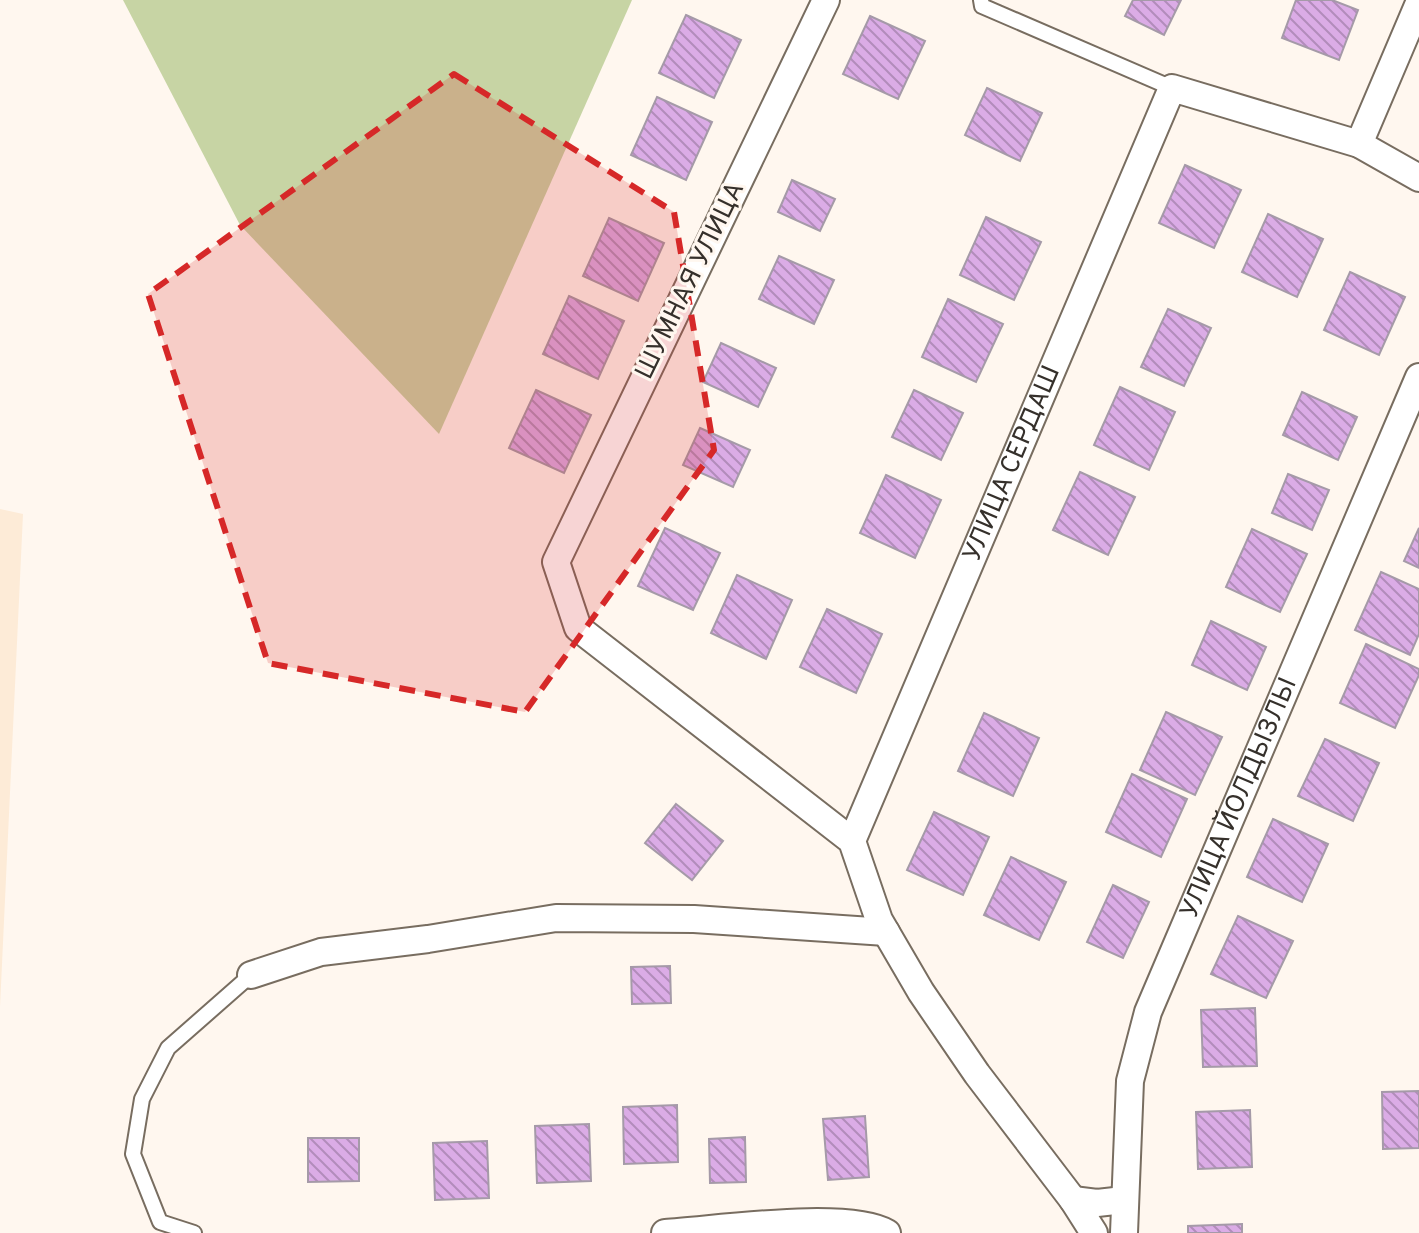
<svg xmlns="http://www.w3.org/2000/svg" width="1419" height="1233" font-family="Overpass,sans-serif">
  <defs>
    <pattern id="building-back-hatch" width="6" height="6" patternUnits="userSpaceOnUse" patternTransform="scale(2)"><rect width="6" height="6" fill="#dbace6"/><path d="M-1 5l2 2M0 0l6 6M5-1l2 2" fill="none" stroke="#b28cbb"/></pattern>
  </defs>
  <rect width="100%" height="100%" fill="#fff7ef"/>
  <path fill="#fdebd7" d="M0,509L23,514L0,1007Z"/>
  <path fill="#c7d4a4" d="M123,0H632L439,434L240,225Z"/>
  <g fill="url(#building-back-hatch)" stroke="#a59aa8" stroke-width="2">
    <path d="M1133,0H1181L1164,35L1125,16Z"/>
    <path d="M1296,0H1332L1358,10L1339,60L1282,38Z"/>
    <path d="M686,15L741,40L714,98L659,73Z"/>
    <path d="M870,16L925,41L898,99L843,74Z"/>
    <path d="M987,88L1042,113L1020,161L965,135Z"/>
    <path d="M657,97L712,122L686,180L631,155Z"/>
    <path d="M1185,165L1241,190L1214,248L1159,223Z"/>
    <path d="M792,180L835,199L820,231L778,212Z"/>
    <path d="M1268,214L1323,239L1297,297L1242,272Z"/>
    <path d="M986,217L1041,242L1014,300L960,275Z"/>
    <path d="M609,218L664,243L638,301L583,276Z"/>
    <path d="M779,256L834,280L814,324L759,299Z"/>
    <path d="M1350,272L1405,297L1379,355L1324,330Z"/>
    <path d="M569,296L624,321L598,379L543,354Z"/>
    <path d="M948,299L1003,324L976,382L922,357Z"/>
    <path d="M1168,309L1211,328L1184,386L1141,367Z"/>
    <path d="M721,343L776,368L758,407L703,382Z"/>
    <path d="M1120,387L1175,412L1149,470L1094,445Z"/>
    <path d="M536,390L591,415L564,473L509,448Z"/>
    <path d="M914,390L963,413L941,460L892,437Z"/>
    <path d="M1302,392L1357,417L1338,460L1283,435Z"/>
    <path d="M700,428L750,450L733,487L683,465Z"/>
    <path d="M1080,472L1135,497L1108,555L1053,530Z"/>
    <path d="M1288,474L1329,490L1312,530L1272,513Z"/>
    <path d="M886,475L941,500L915,558L860,533Z"/>
    <path d="M665,528L720,553L693,610L638,586Z"/>
    <path d="M1419,528V568L1404,561Z"/>
    <path d="M1252,529L1307,554L1280,612L1226,587Z"/>
    <path d="M1381,572L1419,589V634L1410,655L1355,630Z"/>
    <path d="M737,575L792,600L766,659L711,633Z"/>
    <path d="M827,609L882,634L856,693L800,667Z"/>
    <path d="M1211,621L1266,647L1247,690L1192,665Z"/>
    <path d="M1366,644L1419,669V675L1395,728L1340,703Z"/>
    <path d="M1166,712L1222,737L1195,795L1140,770Z"/>
    <path d="M984,713L1039,738L1013,796L958,771Z"/>
    <path d="M1325,739L1379,763L1353,821L1298,796Z"/>
    <path d="M1132,774L1187,799L1161,857L1106,832Z"/>
    <path d="M676,804L723,841L692,880L645,843Z"/>
    <path d="M934,812L989,837L963,895L907,870Z"/>
    <path d="M1273,819L1328,844L1302,902L1247,877Z"/>
    <path d="M1011,857L1066,882L1039,940L984,915Z"/>
    <path d="M1113,885L1149,902L1123,958L1087,942Z"/>
    <path d="M1238,916L1293,941L1266,998L1211,974Z"/>
    <path d="M670,966L671,1003L632,1004L631,967Z"/>
    <path d="M1255,1008L1257,1066L1203,1067L1201,1010Z"/>
    <path d="M1419,1091V1148L1383,1149L1382,1092Z"/>
    <path d="M677,1105L678,1162L624,1164L623,1107Z"/>
    <path d="M1250,1110L1252,1167L1198,1169L1196,1112Z"/>
    <path d="M865,1116L869,1177L828,1180L823,1119Z"/>
    <path d="M589,1124L591,1181L537,1183L535,1126Z"/>
    <path d="M745,1137L746,1182L710,1183L709,1139Z"/>
    <path d="M308,1138H359V1181L308,1182Z"/>
    <path d="M487,1141L489,1198L435,1200L433,1143Z"/>
    <path d="M1242,1224V1233H1188V1226Z"/>
  </g>
  <g fill="none" stroke-linecap="round" stroke-linejoin="round">
    <defs>
      <g id="lane">
        <path d="M981,0L982,6L1172,88"/>
        <path d="M194,1233L160,1222L133,1154L142,1099L168,1048L251,975"/>
      </g>
      <g id="street">
        <path d="M826,0L556,562L578,628L852,841L879,920L921,992L977,1074L1073,1200L1094,1233"/>
        <path d="M1359,144L1419,3"/>
        <path id="s1" d="M852,841L1172,88L1359,144L1419,178"/>
        <path d="M251,975L321,952L428,939L556,918L694,919L886,932"/>
        <path d="M1073,1200L1097,1203L1124,1200"/>
        <path d="M665,1233C715,1230 848,1210 887,1233"/>
        <path id="s2" d="M1124,1233L1130,1081L1148,1012L1419,377"/>
      </g>
    </defs>
    <use href="#lane" stroke="#786d60" stroke-width="18"/>
    <use href="#street" stroke="#786d60" stroke-width="30"/>
    <use href="#lane" stroke="#fff" stroke-width="14"/>
    <use href="#street" stroke="#fff" stroke-width="26"/>
  </g>
  <path fill="#d62828" fill-opacity="0.2" stroke="#d62828" stroke-width="6" stroke-dasharray="16 10" stroke-linejoin="round" d="M454,74L674,212L714,450L525,712L268,663L148,294Z"/>
  <g text-anchor="middle" dominant-baseline="central" stroke-width="6" stroke-linejoin="round" paint-order="stroke">
    <g font-size="26" fill="#35302b" stroke="#fff7ef">
      <text transform="translate(691 281) rotate(-64)">ШУМНАЯ УЛИЦА</text>
      <text stroke="none"><textPath href="#s1" startOffset="410">УЛИЦА СЕРДАШ</textPath></text>
      <text stroke="none"><textPath href="#s2" startOffset="456">УЛИЦА ЙОЛДЫЗЛЫ</textPath></text>
    </g>
  </g>
</svg>
